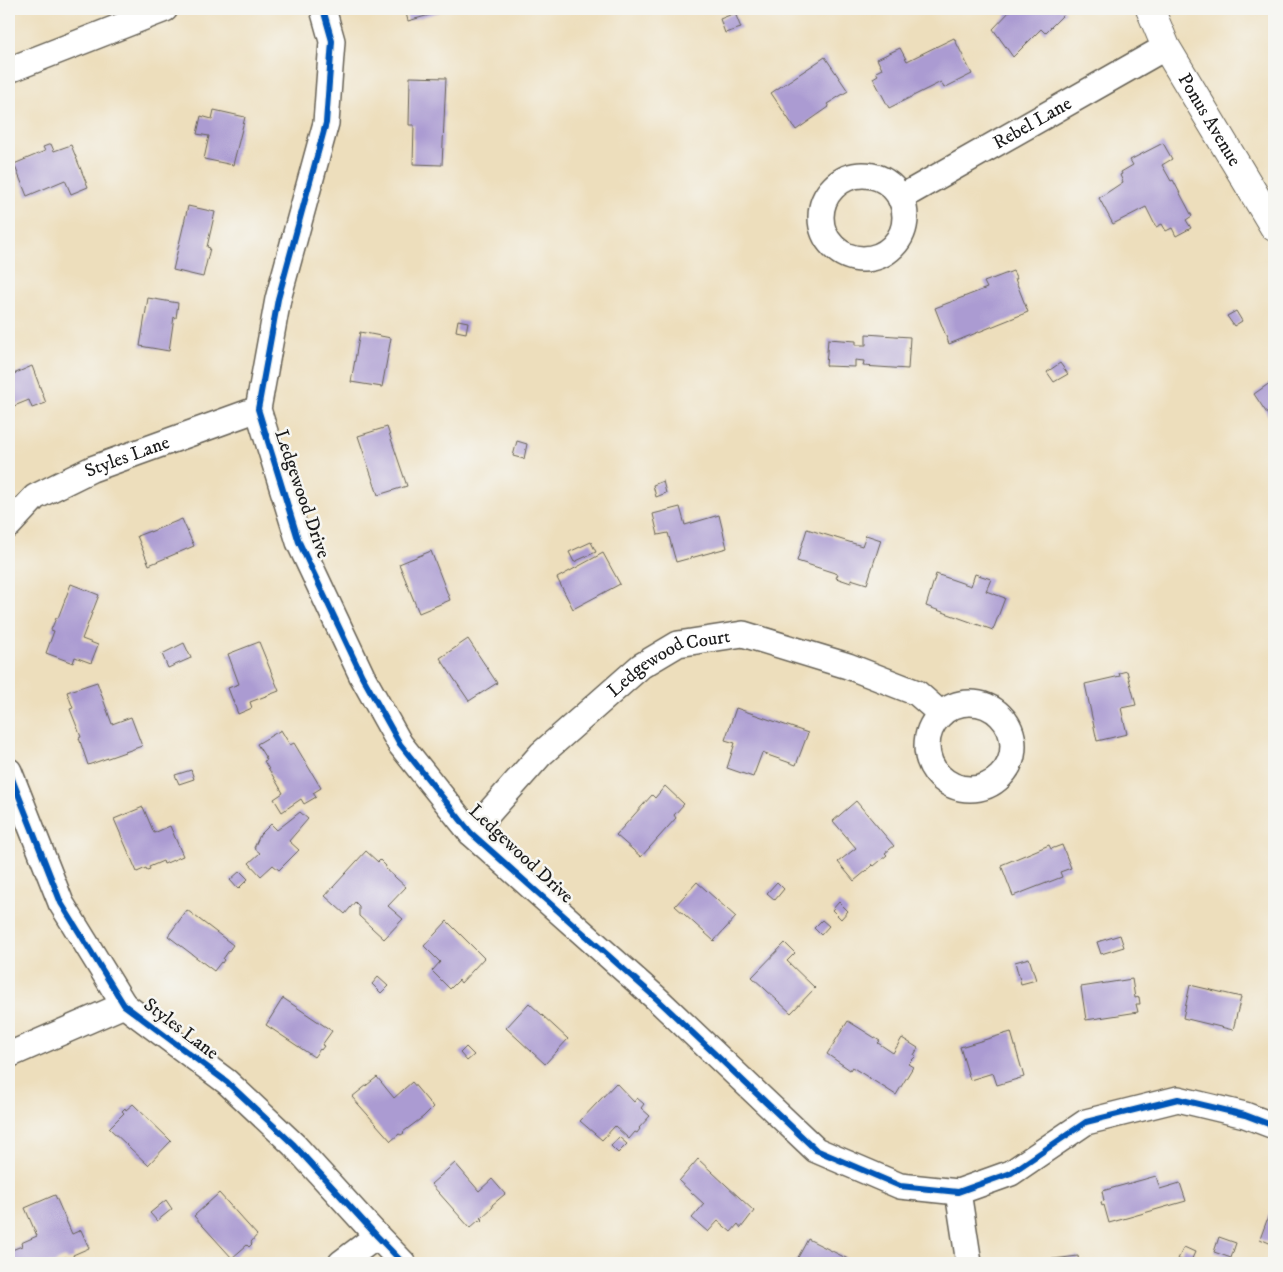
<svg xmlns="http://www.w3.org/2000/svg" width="1283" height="1272" font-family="'IM FELL DW Pica',serif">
  <rect width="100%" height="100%" fill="#f6f6f2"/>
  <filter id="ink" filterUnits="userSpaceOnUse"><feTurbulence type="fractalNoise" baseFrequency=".02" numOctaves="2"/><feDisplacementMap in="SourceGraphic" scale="10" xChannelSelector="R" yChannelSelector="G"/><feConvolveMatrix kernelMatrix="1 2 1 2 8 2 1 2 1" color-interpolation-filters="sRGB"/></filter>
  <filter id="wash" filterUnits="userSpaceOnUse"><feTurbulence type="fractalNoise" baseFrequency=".0096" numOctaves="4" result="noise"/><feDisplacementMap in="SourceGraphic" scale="20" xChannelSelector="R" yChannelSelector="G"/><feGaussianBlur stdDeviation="1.12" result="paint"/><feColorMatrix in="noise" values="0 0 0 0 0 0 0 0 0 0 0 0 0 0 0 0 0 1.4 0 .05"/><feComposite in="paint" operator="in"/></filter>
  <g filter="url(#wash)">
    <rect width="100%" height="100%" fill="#eddebc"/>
    <g id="blocks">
      <g fill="#ab9bd2">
        <path d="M405,9H440V12L408,21Z"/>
        <path d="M1012,9H1063L1066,12L1045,33L1041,29L1013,57L993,29Z"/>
        <path d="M735,13L741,28L725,33L720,19Z"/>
        <path d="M954,38L972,74L944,88L941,82L889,108L873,78L878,75L876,72L882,69L877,59L900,48L907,61Z"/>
        <path d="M825,57L848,91L827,104L829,107L796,130L771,93Z"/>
        <path d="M410,77L446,78L442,165L413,164L414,125H409Z"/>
        <path d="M214,110L245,117L233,165L204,159L209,136L197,134L201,116L212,119Z"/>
        <path d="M1163,143L1172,159L1162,165L1171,181L1173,180L1192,216L1186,220L1191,228L1176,236L1172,228L1166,231L1162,224L1156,227L1146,207L1113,224L1099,198L1123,182L1120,175L1122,174L1121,172L1133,165L1130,160Z"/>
        <path d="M51,144L54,151L71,145L88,187L71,194L65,180L27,196L14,164L45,151L43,147Z"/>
        <path d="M188,206L215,212L207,247L210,248L203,277L173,270Z"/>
        <path d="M1013,271L1017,279H1015L1028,312L949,344L935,308L987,288L984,282Z"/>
        <path d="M148,298L178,303L176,318L174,317L169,351L140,346Z"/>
        <path d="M1236,311L1242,321L1234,326L1227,316Z"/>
        <path d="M458,320L468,322L466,333L456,331Z"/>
        <path d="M360,332L391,338L382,387L351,382Z"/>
        <path d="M866,334L910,337L908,369L863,366L864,361L855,360V367L826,366L828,339L856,341V345H866Z"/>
        <path d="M1060,363L1068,374L1054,382L1047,372Z"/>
        <path d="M32,366L46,403L32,408L29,400L9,408V376Z"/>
        <path d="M1274,380V424L1254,394Z"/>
        <path d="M387,427L407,486L378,495L358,436Z"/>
        <path d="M517,441L527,444L524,459L513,456Z"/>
        <path d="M663,481L666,493L656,497L653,485Z"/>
        <path d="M680,507L685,525L719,515L727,548L676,562L668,533L658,535L653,514Z"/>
        <path d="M182,519L194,546L149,565L137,536L150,531V532Z"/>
        <path d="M807,529L862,546L866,535L881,540L867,584L851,579V583L836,578L838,574L797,561Z"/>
        <path d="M591,542L596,552L574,562L569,552Z"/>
        <path d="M431,551L450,600L419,613L399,564Z"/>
        <path d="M603,553L620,584L573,609L557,578Z"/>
        <path d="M936,574L971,586L975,574L991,579L986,591L1005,598L993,630L926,606Z"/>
        <path d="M71,584L99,595L82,639L98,645L91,663L75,657L73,663L46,653L54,631L51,630L56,618H58Z"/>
        <path d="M468,639L497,683L469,701L440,658Z"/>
        <path d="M259,642L279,691L250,702L252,708L238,714L228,688L239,684L228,654Z"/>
        <path d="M184,643L191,658L168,668L162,654Z"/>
        <path d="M1127,671L1136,705L1121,708L1127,734L1097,741L1085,684L1120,676L1119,673Z"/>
        <path d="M97,682L112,724L131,717L142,746L88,765L79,738L81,737L70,709L73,708L67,692Z"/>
        <path d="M736,708L808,733L796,765L762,753L753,777L727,768L735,743L725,740Z"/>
        <path d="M281,730L290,745L294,743L321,788L313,793L316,797L304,804L301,799L282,812L274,799L283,793L264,761L267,760L257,744Z"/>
        <path d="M191,770L194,779L179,784L175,775Z"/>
        <path d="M665,786L684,804L674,815L676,818L641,857L616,835L652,795L655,798Z"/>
        <path d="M856,801L894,846L885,853L887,855L874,866L872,864L871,865L872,866L854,881L838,862L856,848L833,821Z"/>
        <path d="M143,807L154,833L170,826L183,856L164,864L163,861L149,867L150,869L147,870L146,868L137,872L114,819Z"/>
        <path d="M300,812L308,819L289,841L299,850L279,870L273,865L261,876L249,863L260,853L254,848L260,835L271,824L277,830Z"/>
        <path d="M1049,845L1051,849L1062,845L1071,868L1060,872L1062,877L1013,896L1001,865Z"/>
        <path d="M366,851L378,862L380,860L386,866L385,868L406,887L388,906L403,919L384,939L359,916V906L355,902L345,914L325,896Z"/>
        <path d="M240,871L248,879L238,889L230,880Z"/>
        <path d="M697,882L736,917L714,941L675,906Z"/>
        <path d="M777,882L784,889L775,900L767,893Z"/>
        <path d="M839,902L848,911L841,919L832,910Z"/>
        <path d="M187,910L233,945L223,959L224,960L222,963L221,962L214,971L168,936Z"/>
        <path d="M822,920L829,926L821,935L814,928Z"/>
        <path d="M447,921L484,958L461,983L459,980L450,989L432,971L440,962L424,946Z"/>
        <path d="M1120,935L1124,947L1101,954L1097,942Z"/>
        <path d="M785,943L795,953L787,961L815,988L791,1013L752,977Z"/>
        <path d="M1029,958L1036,980L1021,984L1015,962Z"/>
        <path d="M378,977L388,986L381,993L372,984Z"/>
        <path d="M1132,979L1135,998L1139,997L1140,1004H1136L1138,1012L1086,1020L1081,987Z"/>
        <path d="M1190,985L1241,997L1233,1030L1183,1018Z"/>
        <path d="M283,998L332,1031L322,1045L324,1046L321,1050L320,1049L314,1057L266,1025Z"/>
        <path d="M529,1003L568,1039L545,1064L506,1028Z"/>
        <path d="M848,1021L880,1041L878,1043L893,1053L902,1038L918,1048L914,1055L916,1056L908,1064L913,1067L896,1095L852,1067L850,1070L827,1054Z"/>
        <path d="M1011,1032L1024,1077L997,1085L993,1073L970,1080L960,1047Z"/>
        <path d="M466,1047L474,1055L467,1061L460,1053Z"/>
        <path d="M377,1077L394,1098L412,1082L433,1107L423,1117L403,1132L404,1133L401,1135L399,1134L391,1141L352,1097Z"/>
        <path d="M616,1083L634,1102L637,1098L644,1104L641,1108L650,1116L639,1128L640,1129L637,1133L635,1132L629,1139L615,1126L602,1140L580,1121Z"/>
        <path d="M133,1104L171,1141L148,1165L109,1128L124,1113L122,1111L125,1108L126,1110Z"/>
        <path d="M619,1137L627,1144L618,1153L611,1146Z"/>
        <path d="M698,1159L754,1211L741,1228L738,1224L731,1232L718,1221L708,1232L692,1218L704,1204L679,1181Z"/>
        <path d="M455,1163L479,1191L492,1179L505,1194L492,1205L493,1207L481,1218L483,1219L480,1222L479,1220L470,1228L431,1184Z"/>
        <path d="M1156,1176L1160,1189L1180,1183L1186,1201L1109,1223L1104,1205L1102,1206L1101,1202L1104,1201L1102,1191Z"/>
        <path d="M219,1193L257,1235L251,1242L252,1244L249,1247L247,1245L232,1258L194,1216Z"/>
        <path d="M55,1195L72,1234L81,1230L89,1248L73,1255L74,1258L67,1260L66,1257L54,1263H9V1251L22,1246L21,1243L37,1236L25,1208Z"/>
        <path d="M166,1200L172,1209L157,1221L150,1213Z"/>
        <path d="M1270,1212L1274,1213V1245L1260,1239Z"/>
        <path d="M1219,1237L1236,1243L1231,1258L1214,1252Z"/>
        <path d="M808,1239L856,1263H795Z"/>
        <path d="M1184,1247L1195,1252L1190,1263L1178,1259Z"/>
        <path d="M1078,1256L1079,1263H1045V1260Z"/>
      </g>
    </g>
  </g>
  <g filter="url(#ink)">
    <use href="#blocks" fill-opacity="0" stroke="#656054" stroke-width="1"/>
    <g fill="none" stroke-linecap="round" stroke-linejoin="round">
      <defs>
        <g id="minor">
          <path d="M323,9L332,41L326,123L278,299L258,409L299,542L362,676L400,744L471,833L656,998L816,1150L900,1186L958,1192L1011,1173L1086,1122L1178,1099L1245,1115L1274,1126"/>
          <path d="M9,70L165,9"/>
          <circle cx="863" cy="217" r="42"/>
          <path id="s1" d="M900,198L1166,47"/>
          <path id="s2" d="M9,525L35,497L92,469L258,409"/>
          <circle cx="970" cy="746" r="43"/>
          <path d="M9,771L61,903L124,1005L227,1082L294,1145L377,1236L403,1263"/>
          <path id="s3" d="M471,833L541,754L641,666L678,644L743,634L848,666L917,693L941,714"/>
          <path d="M9,1055L124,1005"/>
          <path d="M958,1192L969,1263"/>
          <path d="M341,1263L377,1236"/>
        </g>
        <g id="tertiary">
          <path id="s4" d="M1150,9L1166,47L1274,227"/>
        </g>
      </defs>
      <use href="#minor" stroke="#656054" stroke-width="28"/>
      <use href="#tertiary" stroke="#656054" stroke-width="30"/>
      <use href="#minor" stroke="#fff" stroke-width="25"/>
      <use href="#tertiary" stroke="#fff" stroke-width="28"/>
      <defs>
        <g id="cycleway">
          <path d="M323,9L332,41L326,123L278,299L258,409L299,542L362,676L400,744L471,833L656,998L816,1150L900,1186L958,1192L1011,1173L1086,1122L1178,1099L1245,1115L1274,1126"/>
          <path d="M9,771L61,903L124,1005L227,1082L294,1145L377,1236L403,1263"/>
        </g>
      </defs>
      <use href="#cycleway" stroke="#f6f6f2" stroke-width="9"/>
      <use href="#cycleway" stroke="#0057b8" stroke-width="6"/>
    </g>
  </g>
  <g text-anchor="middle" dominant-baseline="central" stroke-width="5" stroke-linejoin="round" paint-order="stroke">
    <g font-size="19" fill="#1c1c1c" stroke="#f6f6f2">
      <text stroke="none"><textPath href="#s4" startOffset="126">Ponus Avenue</textPath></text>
      <text stroke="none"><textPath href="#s1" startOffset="152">Rebel Lane</textPath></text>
      <text stroke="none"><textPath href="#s2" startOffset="139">Styles Lane</textPath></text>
      <text transform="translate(302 494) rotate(71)">Ledgewood Drive</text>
      <text stroke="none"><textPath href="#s3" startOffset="266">Ledgewood Court</textPath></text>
      <text transform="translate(521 854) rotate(43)">Ledgewood Drive</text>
      <text transform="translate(181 1029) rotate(37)">Styles Lane</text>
    </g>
  </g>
  <rect width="1283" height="1272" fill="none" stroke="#f6f6f2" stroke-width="30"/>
</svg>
